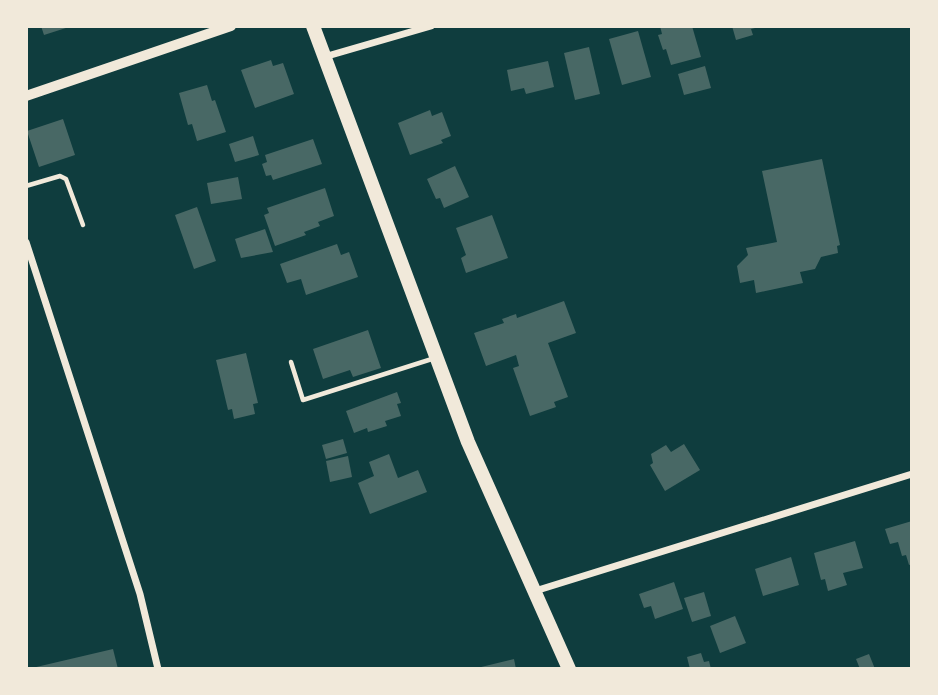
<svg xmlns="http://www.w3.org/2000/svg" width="938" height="695" font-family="'Noto Serif',serif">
  <rect width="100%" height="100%" fill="#0f3d3e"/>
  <g fill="#486865">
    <path d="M41,26H69V27L44,35Z"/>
    <path d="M660,26H692L701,57L671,65L666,49L663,50L658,35L662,34Z"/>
    <path d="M732,26H759V27L751,29L753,35L736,40Z"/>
    <path d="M638,31L651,77L622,85L609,39Z"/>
    <path d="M589,47L600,94L575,100L564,53Z"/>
    <path d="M271,60L273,66L283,63L294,94L255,108L241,70Z"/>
    <path d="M548,61L554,87L526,94L524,88L511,91L507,70Z"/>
    <path d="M705,66L711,88L684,95L678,74Z"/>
    <path d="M207,85L212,101L215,100L226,132L197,141L192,124L188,125L179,93Z"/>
    <path d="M430,110L432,116L442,112L451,136L441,140L443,143L410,155L398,123Z"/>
    <path d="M63,119L75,155L39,167L27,131Z"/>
    <path d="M253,136L259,155L235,162L229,144Z"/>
    <path d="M313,139L322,164L273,180L271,175L266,176L262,164L267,162L265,155Z"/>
    <path d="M822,159L840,245L837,246L838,253L821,257L815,269L800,272L803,283L756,293L754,280L740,283L737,266L748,255L746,248L777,242L762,171Z"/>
    <path d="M455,166L469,197L444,208L440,198L436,199L427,179Z"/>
    <path d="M238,177L242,199L211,204L207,183Z"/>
    <path d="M325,188L334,216L318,222L320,226L304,232L306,235L275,246L264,215L269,213L267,208Z"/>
    <path d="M197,207L216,261L194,269L175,215Z"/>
    <path d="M492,215L508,258L466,273L461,258L466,255L456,228Z"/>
    <path d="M265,229L273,252L241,258L235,239Z"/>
    <path d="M337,244L341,255L349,252L358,277L306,295L301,279L287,283L280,264Z"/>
    <path d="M564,301L576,333L548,343L568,397L554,402L556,407L530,416L513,368L519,366L516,355L486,366L474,333L504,323L502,319L516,314L517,318Z"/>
    <path d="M368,330L381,368L353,377L350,370L323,379L313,349Z"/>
    <path d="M246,353L258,403L253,404L255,414L234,419L232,409L228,410L216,360Z"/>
    <path d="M397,392L401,403L397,404L401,416L385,421L387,426L368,432L367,428L354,433L346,411Z"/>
    <path d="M343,439L347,453L326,459L322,445Z"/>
    <path d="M684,444L700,470L665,491L650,465L653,463L651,454L666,445L671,452Z"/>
    <path d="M389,454L398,478L418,470L427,492L370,514L358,483L374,476L369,462Z"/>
    <path d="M348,456L352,477L330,482L326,461Z"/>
    <path d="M912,521V564L909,565L906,555L902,556L898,542L890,544L885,529Z"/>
    <path d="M855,541L863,568L843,573L847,585L828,591L825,579L821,580L814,553Z"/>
    <path d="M791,557L799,585L763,596L755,569Z"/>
    <path d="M674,582L683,609L655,619L651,606L644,608L639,594Z"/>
    <path d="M704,592L711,616L692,622L684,598Z"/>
    <path d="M735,616L746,643L720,653L710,626Z"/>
    <path d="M113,649L118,669H32V668Z"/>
    <path d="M701,653L704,662L709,661L711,669H690L687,657Z"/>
    <path d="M869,654L875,669H860L856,659Z"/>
    <path d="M514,659L516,669H477V668Z"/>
  </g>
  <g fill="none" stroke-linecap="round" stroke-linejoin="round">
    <g stroke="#f1e9da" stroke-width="4.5">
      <path d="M26,186L60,176L66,179L83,225"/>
      <path d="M291,362L303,400L435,358"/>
    </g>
    <g stroke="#f1e9da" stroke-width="7">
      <path d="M324,57L431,26"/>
      <path d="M26,242L140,594L158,669"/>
      <path d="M535,591L912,474"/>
    </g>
    <path stroke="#f1e9da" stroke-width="10" d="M26,96L231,26"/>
    <path stroke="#f1e9da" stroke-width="14" d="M313,26L468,442L569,669"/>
  </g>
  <rect width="938" height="695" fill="none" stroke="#f1e9da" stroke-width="56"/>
</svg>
